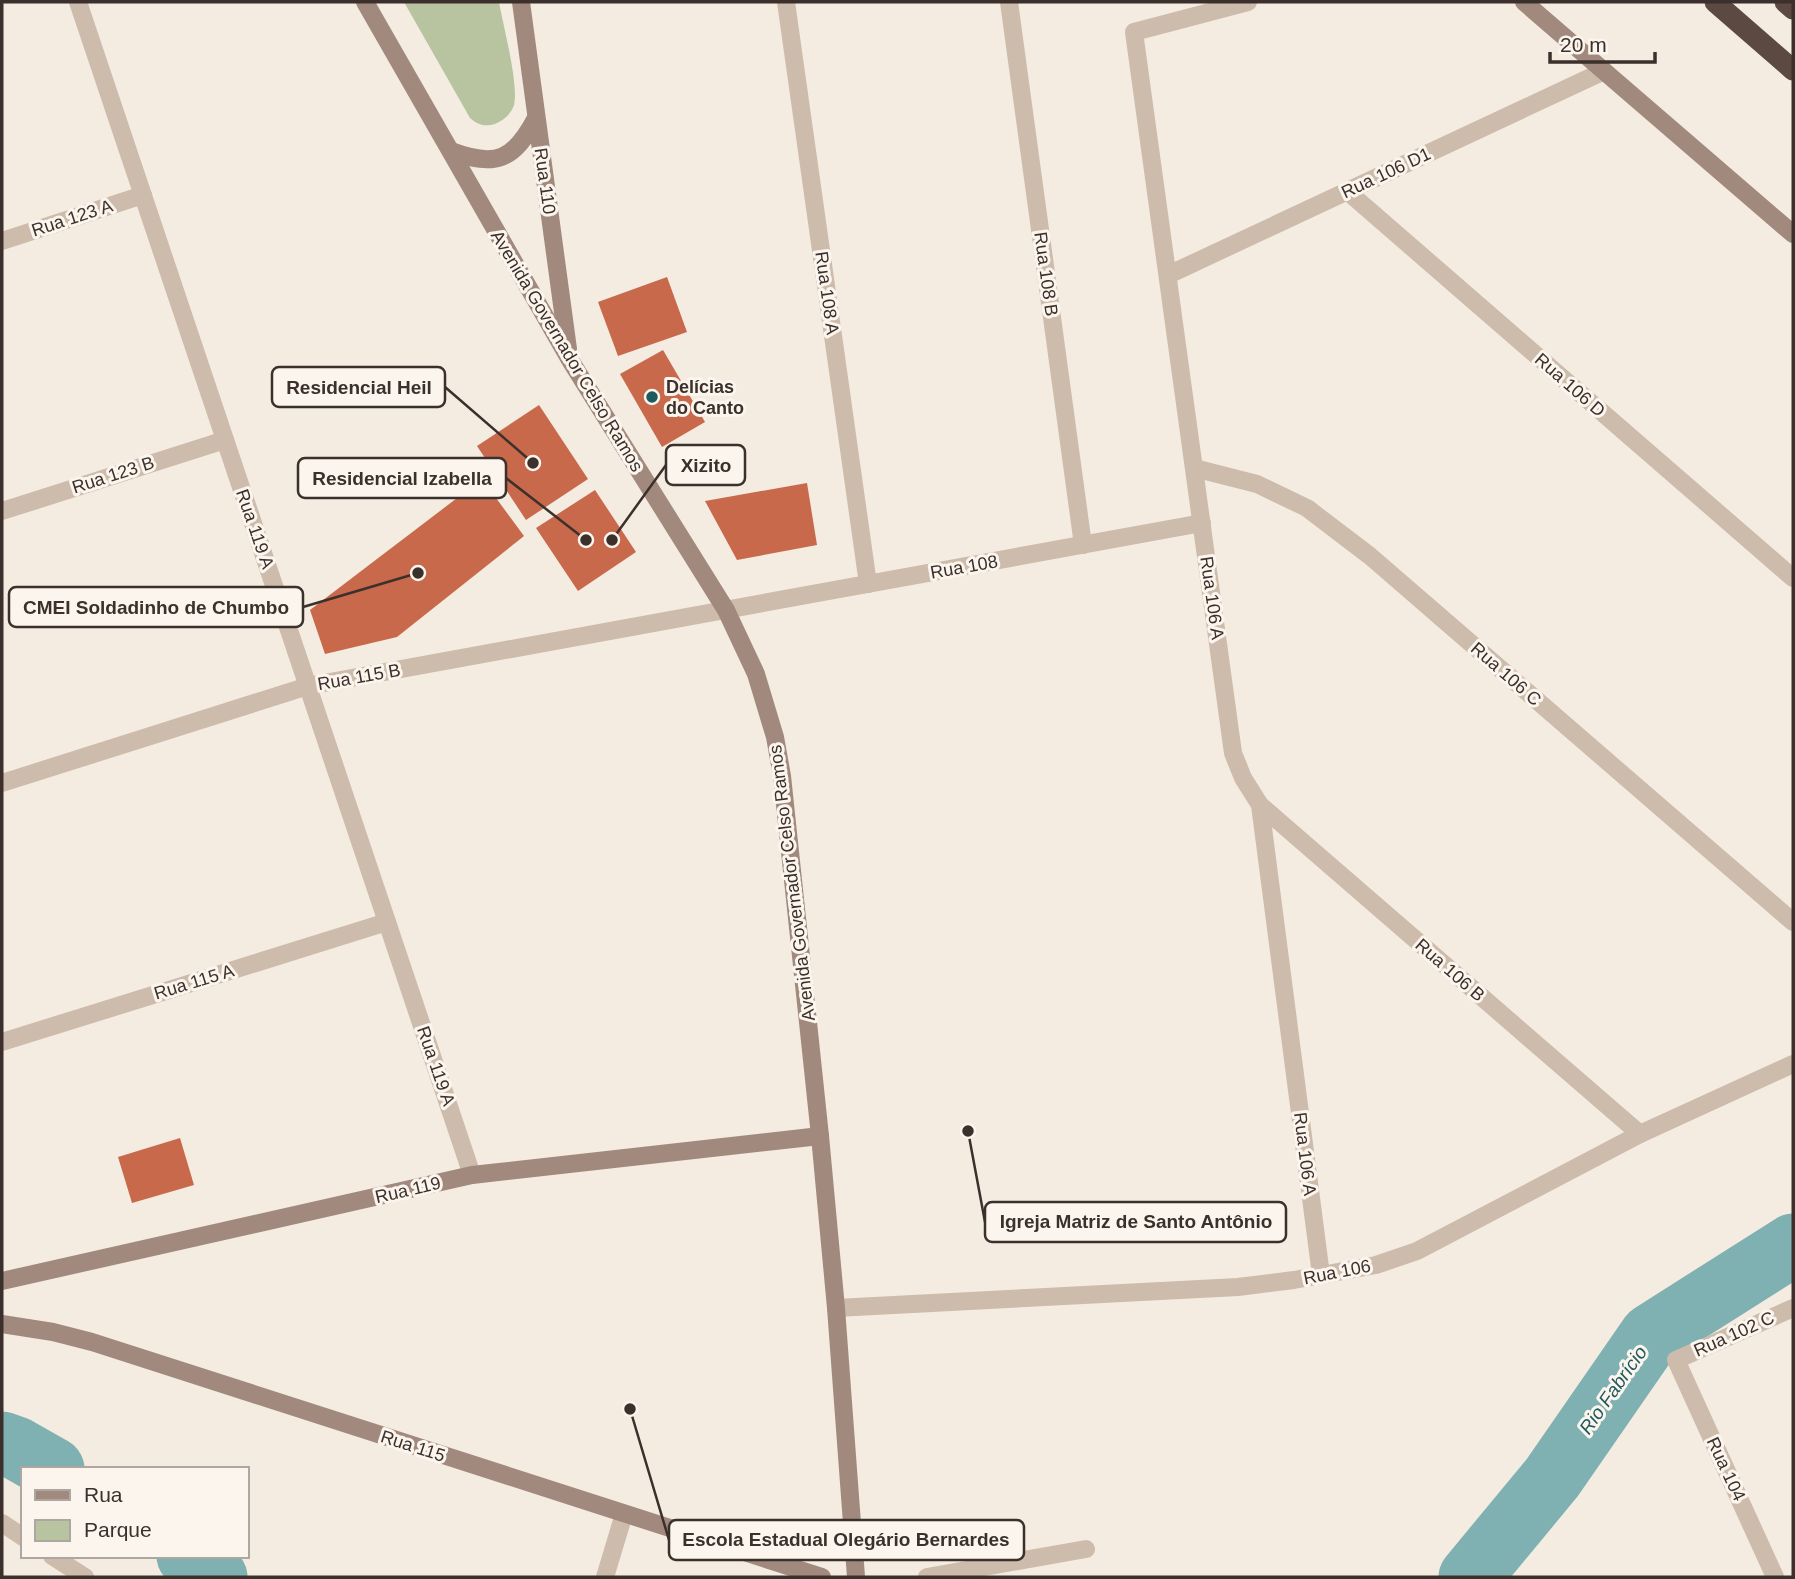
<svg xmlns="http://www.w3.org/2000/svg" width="1795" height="1579" font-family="Arial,sans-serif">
  <rect width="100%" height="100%" fill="#f4ebe1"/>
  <path fill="#b8c4a0" d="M404,2H499C503,25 519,85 514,105C511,114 504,120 495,124C485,127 478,125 470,118Z"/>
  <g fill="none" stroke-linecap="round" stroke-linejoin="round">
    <g stroke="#7fb0b2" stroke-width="63">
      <path d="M2,1443L16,1448L53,1469"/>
      <path d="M188,1556L216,1577"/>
      <path d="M1470,1577L1552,1478L1651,1335L1793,1245"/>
    </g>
  </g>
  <g fill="#c8694b">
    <path d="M667,277L687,332L618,356L598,302Z"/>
    <path d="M663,350L705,422L662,447L620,374Z"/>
    <path d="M539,405L588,479L526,520L477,446Z"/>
    <path d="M482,479L524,536L397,637L325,654L310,610Z"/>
    <path d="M807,483L817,545L737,560L705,501Z"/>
    <path d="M595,490L636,552L578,591L536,528Z"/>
    <path d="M180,1138L194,1185L132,1203L118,1157Z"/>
  </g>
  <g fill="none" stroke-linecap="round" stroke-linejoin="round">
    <g stroke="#cdbbac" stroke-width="18">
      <path d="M78,2L472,1175"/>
      <path d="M786,2L868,584"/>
      <path d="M1009,2L1083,545"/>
      <path d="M1248,2L1134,32L1233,753L1243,778L1260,805L1321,1275"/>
      <path d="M1347,191L1793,578"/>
      <path d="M2,241L143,195"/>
      <path d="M1168,275L1604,71"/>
      <path d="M1194,468L1257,484L1307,508L1370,556L1793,922"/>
      <path d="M2,511L225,440"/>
      <path d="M2,783L308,686L1202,523"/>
      <path d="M1260,805L1640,1134"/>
      <path d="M2,1042L387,922"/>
      <path d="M836,1308L1238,1287L1294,1280L1376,1265L1417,1251L1640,1134L1793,1064"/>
      <path d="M2,1523L23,1537"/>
      <path d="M52,1556L85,1577"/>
      <path d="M605,1577L624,1514"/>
      <path d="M927,1577L1086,1549"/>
      <path d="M1775,1577L1676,1360L1793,1308"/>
    </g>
    <g stroke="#a18a7d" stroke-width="18">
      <path d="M365,2L570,360L726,610L756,674L775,737L782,776L820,1136L836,1308L856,1577"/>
      <path d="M521,2L568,349"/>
      <path d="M1524,2L1793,234"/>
      <path d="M451,151C496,168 514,160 536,118"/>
      <path d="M2,1281L472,1175L820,1136"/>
      <path d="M2,1324L53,1332L92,1342L822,1577"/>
    </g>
    <g stroke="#5c4a42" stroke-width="21">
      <path d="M1715,2L1793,70"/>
      <path d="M1785,2L1793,9"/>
    </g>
  </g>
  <circle fill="#1f5a5e" stroke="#fbf5ee" stroke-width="2.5" cx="652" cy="397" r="7"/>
  <g text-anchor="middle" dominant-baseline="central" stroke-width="6" stroke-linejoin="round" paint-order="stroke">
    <g font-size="18" fill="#3b302b" stroke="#fbf5ee">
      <text transform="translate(1386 173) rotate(-25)">Rua 106 D1</text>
      <text transform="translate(545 181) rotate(82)">Rua 110</text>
      <text transform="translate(72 218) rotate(-18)">Rua 123 A</text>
      <text transform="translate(1046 274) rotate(82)">Rua 108 B</text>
      <text transform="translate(827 293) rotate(82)">Rua 108 A</text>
      <text transform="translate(567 351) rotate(59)">Avenida Governador Celso Ramos</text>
      <text transform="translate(1570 385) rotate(41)">Rua 106 D</text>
      <text transform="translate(113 475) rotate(-18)">Rua 123 B</text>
      <text transform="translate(255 529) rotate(71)">Rua 119 A</text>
      <text transform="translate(964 567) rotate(-10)">Rua 108</text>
      <text transform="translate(1212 598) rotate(82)">Rua 106 A</text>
      <text transform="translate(1506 674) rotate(41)">Rua 106 C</text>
      <text transform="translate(359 677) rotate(-10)">Rua 115 B</text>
      <text transform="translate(792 883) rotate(-97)">Avenida Governador Celso Ramos</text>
      <text transform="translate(1450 970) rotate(41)">Rua 106 B</text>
      <text transform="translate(194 982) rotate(-17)">Rua 115 A</text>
      <text transform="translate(436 1066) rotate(71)">Rua 119 A</text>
      <text transform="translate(1305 1154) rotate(83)">Rua 106 A</text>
      <text transform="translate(408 1190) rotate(-13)">Rua 119</text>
      <text transform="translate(1337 1272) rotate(-11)">Rua 106</text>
      <text transform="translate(1734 1334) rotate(-24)">Rua 102 C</text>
      <text transform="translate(413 1446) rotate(18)">Rua 115</text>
      <text transform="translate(1726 1469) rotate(65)">Rua 104</text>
    </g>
    <g font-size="18" font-weight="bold" fill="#3b302b" stroke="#fbf5ee" text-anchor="start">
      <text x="666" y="387">Delícias<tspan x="666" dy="21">do Canto</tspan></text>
    </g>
    <g font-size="19" font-style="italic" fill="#1f5a5e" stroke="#fbf5ee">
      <text transform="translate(1613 1390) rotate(-55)">Rio Fabrício</text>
    </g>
  </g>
  <path fill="none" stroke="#3b302b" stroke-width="2.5" d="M533 463L445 387M612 540L666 465M586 540L506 478M418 573L303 607M968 1131L985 1222M630 1409L669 1540"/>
  <g fill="#3b302b" stroke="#fbf5ee" stroke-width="2.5">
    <circle cx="533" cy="463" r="7"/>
    <circle cx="612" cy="540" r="7"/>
    <circle cx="586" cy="540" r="7"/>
    <circle cx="418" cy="573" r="7"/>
    <circle cx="968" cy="1131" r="7"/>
    <circle cx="630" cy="1409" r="7"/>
  </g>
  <g fill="#fbf5ee" stroke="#3b302b" stroke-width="2.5">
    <rect x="272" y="367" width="173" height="40" rx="7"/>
    <rect x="666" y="445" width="79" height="40" rx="7"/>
    <rect x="298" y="458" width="208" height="40" rx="7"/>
    <rect x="9" y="587" width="294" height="40" rx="7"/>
    <rect x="985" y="1202" width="301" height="40" rx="7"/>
    <rect x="669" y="1520" width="355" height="40" rx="7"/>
  </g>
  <g font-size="19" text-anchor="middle" font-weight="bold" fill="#3b302b">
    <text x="359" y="394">Residencial Heil</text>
    <text x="706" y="472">Xizito</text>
    <text x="402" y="485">Residencial Izabella</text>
    <text x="156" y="614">CMEI Soldadinho de Chumbo</text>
    <text x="1136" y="1228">Igreja Matriz de Santo Antônio</text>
    <text x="846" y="1546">Escola Estadual Olegário Bernardes</text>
  </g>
  <rect width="1795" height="1579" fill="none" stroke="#3b302b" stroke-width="7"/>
  <rect x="21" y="1467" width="228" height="91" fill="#fbf5ee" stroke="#aea6a0" stroke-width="2"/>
  <rect x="35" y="1490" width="35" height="10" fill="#a18a7d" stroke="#aea6a0" stroke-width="2"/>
  <text x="84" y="1502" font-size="21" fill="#3b302b">Rua</text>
  <rect x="35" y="1520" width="35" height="21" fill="#b8c4a0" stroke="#aea6a0" stroke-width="2"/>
  <text x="84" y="1537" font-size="21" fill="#3b302b">Parque</text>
  <path d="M1550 52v10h105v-10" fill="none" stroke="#3b302b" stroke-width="3.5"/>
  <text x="1560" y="52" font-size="21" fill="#3b302b" stroke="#fbf5ee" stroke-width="5" paint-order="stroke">20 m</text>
</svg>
